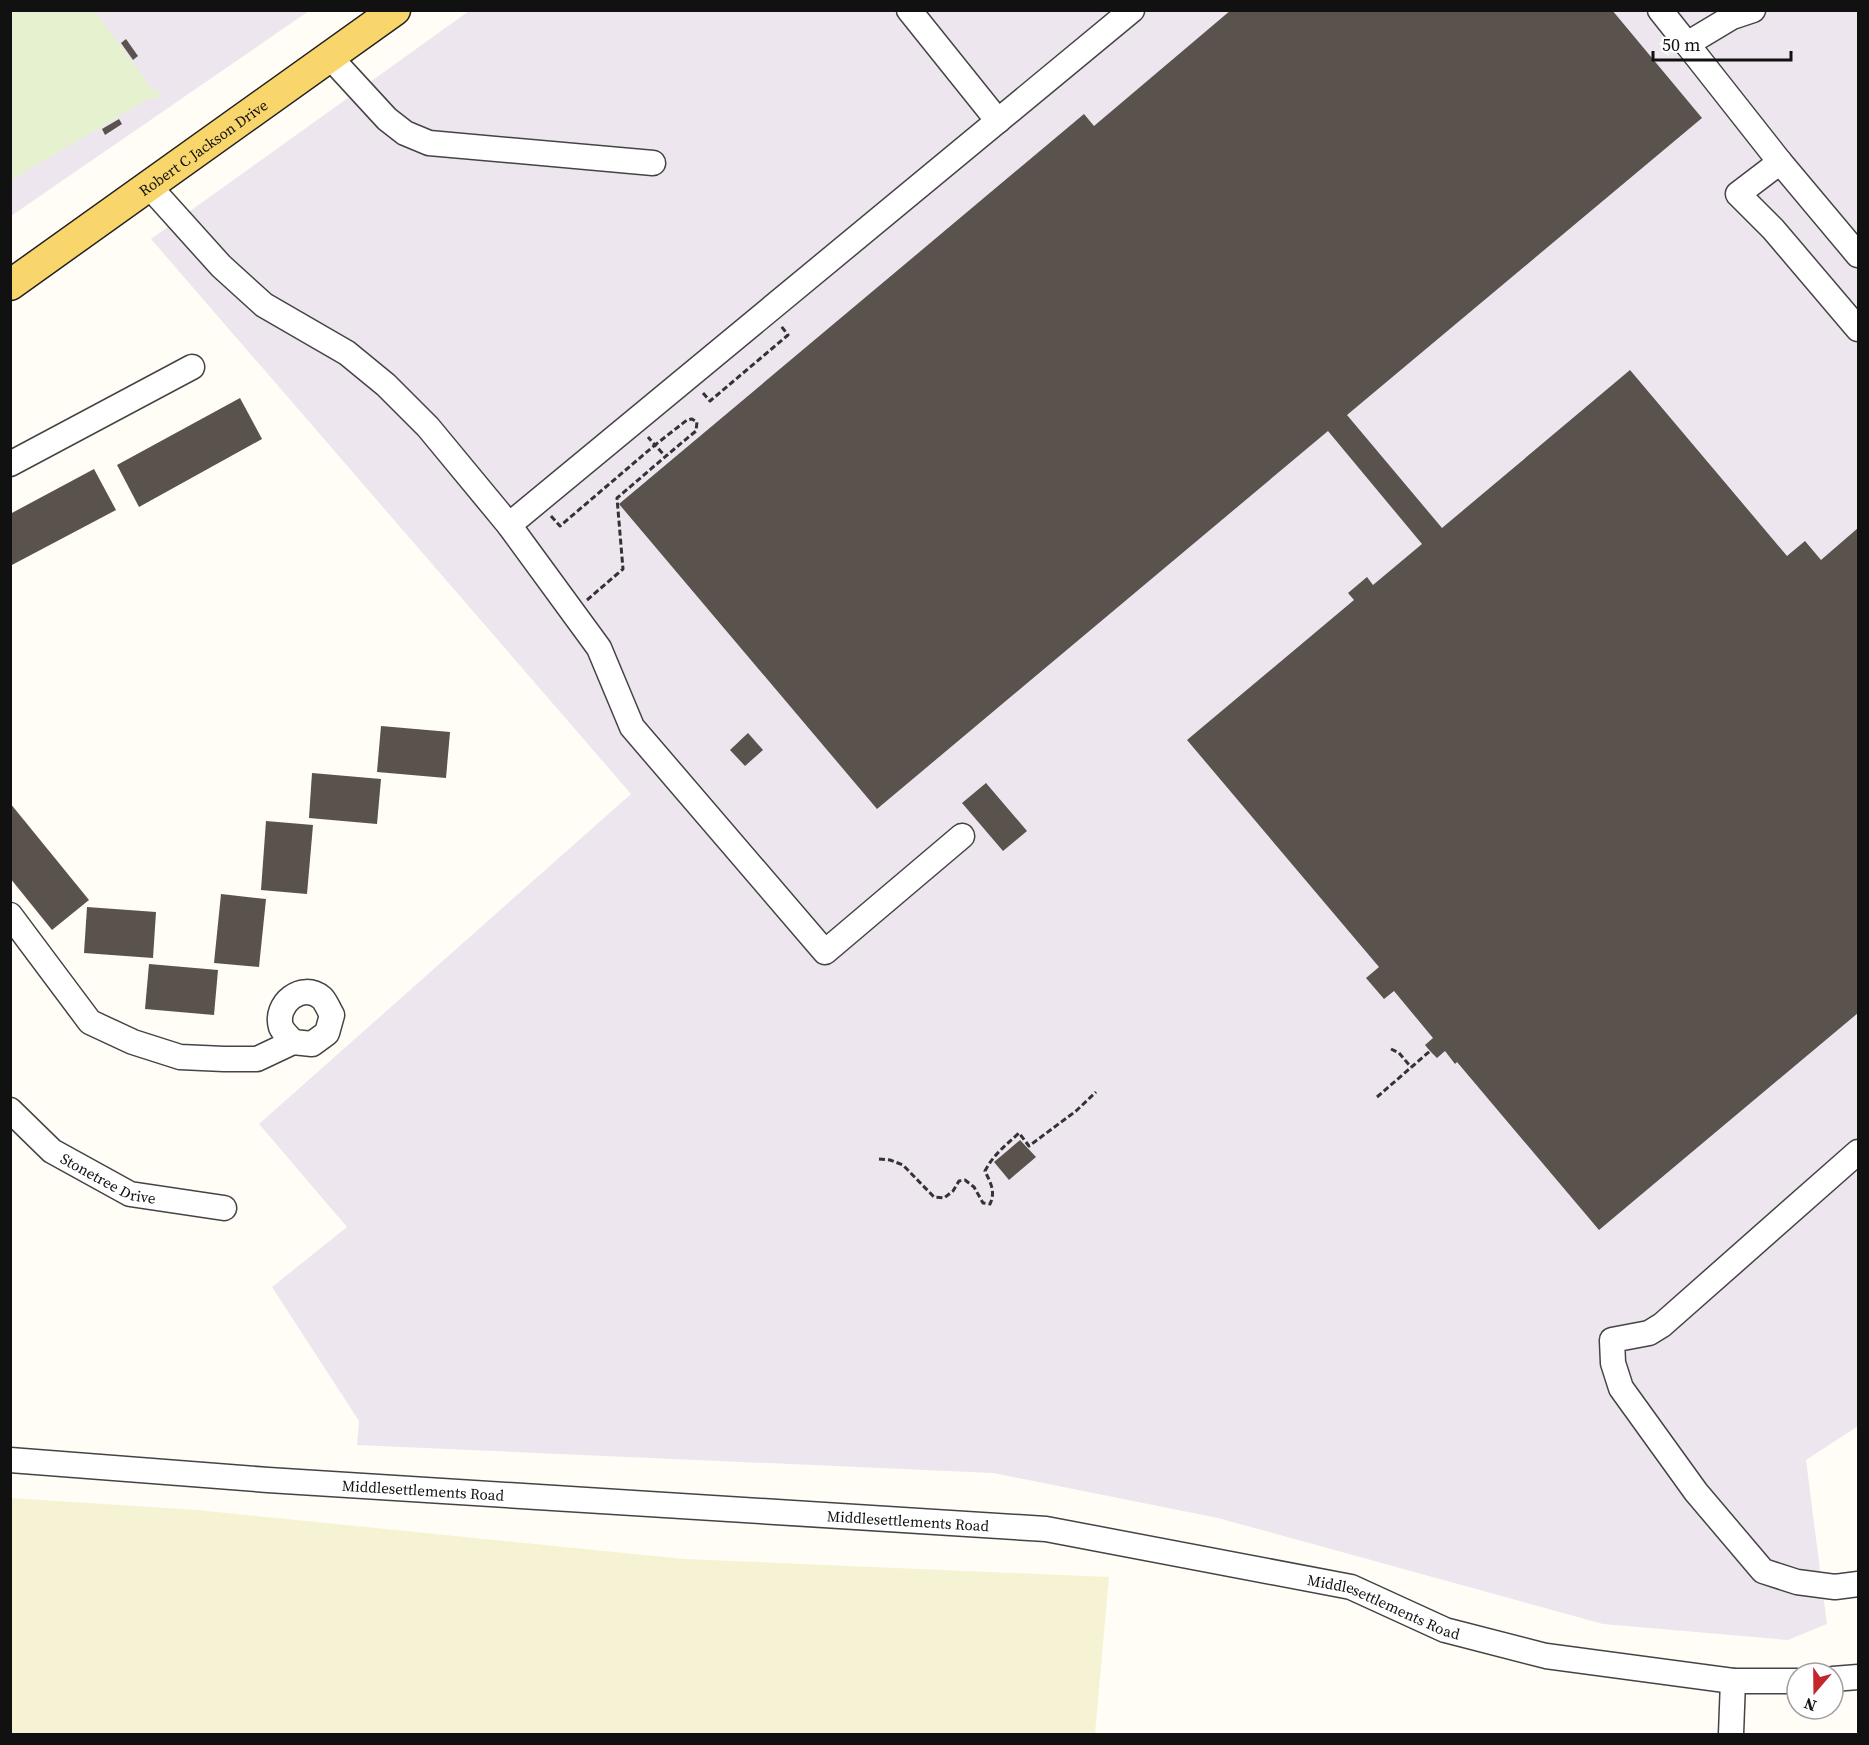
<svg xmlns="http://www.w3.org/2000/svg" width="1869" height="1745" font-family="'Source Serif 4',serif">
  <rect width="100%" height="100%" fill="#fffdf5"/>
  <g fill="#eee6ef">
    <path d="M11,11H309L11,216Z"/>
    <path d="M469,11H1858V1426L1806,1460L1827,1624L1788,1640L1603,1624L1218,1518L993,1473L357,1445L359,1421L272,1287L347,1227L259,1124L631,794L151,239Z"/>
  </g>
  <path fill="#f6f3d4" d="M11,1498L197,1510L685,1559L1109,1577L1095,1734H11Z"/>
  <path fill="#e6f2cf" d="M10,11H95L152,89L160,91L158,100L150,98L11,180Z"/>
  <g fill="#5a524d">
    <path d="M1231,10H1612L1702,118L1347,415L1442,528L1630,370L1787,556L1805,541L1821,560L1858,528V1013L1599,1230L1457,1062L1455,1064L1445,1051L1437,1058L1430,1051L1425,1045L1433,1038L1394,991L1384,999L1366,978L1379,967L1187,740L1354,600L1348,593L1367,577L1373,585L1422,544L1328,431L877,809L619,504L1084,114L1094,126Z"/>
    <path d="M126,39L138,56L133,60L121,43Z"/>
    <path d="M119,119L122,124L105,135L102,129Z"/>
    <path d="M240,398L262,439L139,507L117,465Z"/>
    <path d="M94,469L116,510L10,566V514Z"/>
    <path d="M381,726L450,732L446,778L377,772Z"/>
    <path d="M748,733L763,750L745,766L730,750Z"/>
    <path d="M312,773L381,779L377,824L309,818Z"/>
    <path d="M986,783L1027,831L1003,851L962,803Z"/>
    <path d="M10,803L89,900L52,930L10,878Z"/>
    <path d="M266,821L313,825L307,894L261,890Z"/>
    <path d="M221,894L266,899L259,967L214,963Z"/>
    <path d="M87,907L156,912L153,958L84,953Z"/>
    <path d="M149,964L218,970L214,1015L145,1009Z"/>
    <path d="M1020,1140L1036,1157L1009,1180L994,1162Z"/>
  </g>
  <g fill="none" stroke-linecap="round" stroke-linejoin="round">
    <defs>
      <g id="minor">
        <path d="M909,10L998,121"/>
        <path d="M1660,10L1687,44"/>
        <path d="M1753,10L1732,17L1687,44L1780,162"/>
        <path d="M330,57L387,119L405,133L429,143L653,163"/>
        <path d="M149,186L221,266L264,305L347,353L386,385L428,427L509,525L599,648L632,727L825,952L962,836"/>
        <path d="M1858,255L1780,162L1738,194L1773,229L1858,329"/>
        <path d="M10,464L192,367"/>
        <path d="M509,525L1132,10"/>
        <path d="M10,915L90,1022L133,1042L180,1057L224,1059H257L293,1042L312,1044L327,1033L332,1015C329,1010 326,1002 322,998C302,981 274,1004 281,1027C283,1032 289,1037 293,1042"/>
        <path id="s1" d="M10,1110L52,1151L130,1194L224,1208"/>
        <path d="M1858,1152L1662,1325L1649,1333L1612,1340L1613,1363L1621,1388L1696,1492L1763,1571L1797,1582L1835,1587L1858,1584"/>
        <path id="s2" d="M10,1460L268,1480L1046,1529L1351,1587L1445,1630L1546,1656L1733,1681H1797"/>
        <path d="M1833,1679L1858,1677"/>
        <path d="M1731,1734L1733,1681"/>
      </g>
      <g id="major">
        <path id="s3" d="M10,285L395,10"/>
      </g>
    </defs>
    <use href="#minor" stroke="#444" stroke-width="27"/>
    <use href="#major" stroke="#222" stroke-width="33"/>
    <g stroke="#333" stroke-width="3" stroke-dasharray="6 3" stroke-linecap="butt">
      <path d="M703,393L710,401L788,335L781,326"/>
      <path d="M551,516L560,526L655,445L648,437"/>
      <path d="M587,600L623,569L617,498C643,476 669,453 696,431L697,422L692,419L687,420L655,445L666,457"/>
      <path d="M1391,1049L1399,1053L1411,1067"/>
      <path d="M1377,1097L1430,1051"/>
      <path d="M879,1159L890,1160L903,1165L934,1197L944,1198L953,1191L959,1181L965,1180L974,1187L983,1203L990,1204C996,1191 990,1182 985,1171C993,1155 1006,1145 1019,1133L1029,1146L1076,1111L1096,1092"/>
    </g>
    <use href="#minor" stroke="#fff" stroke-width="24"/>
    <use href="#major" stroke="#f9d66b" stroke-width="30"/>
  </g>
  <g text-anchor="middle" dominant-baseline="central" stroke-width="6" stroke-linejoin="round" paint-order="stroke">
    <g font-size="15" fill="#111" stroke="#fff">
      <text stroke="none"><textPath href="#s3" startOffset="237">Robert C Jackson Drive</textPath></text>
      <text stroke="none"><textPath href="#s1" startOffset="122">Stonetree Drive</textPath></text>
      <text stroke="none"><textPath href="#s2" startOffset="414">Middlesettlements Road</textPath></text>
      <text stroke="none"><textPath href="#s2" startOffset="900">Middlesettlements Road</textPath></text>
      <text stroke="none"><textPath href="#s2" startOffset="1386">Middlesettlements Road</textPath></text>
    </g>
  </g>
  <rect width="1869" height="1745" fill="none" stroke="#111111" stroke-width="24"/>
  <g transform="translate(1815 1691) rotate(200)"><circle r="28" fill="#ffffff" stroke="#a0a0a0" stroke-width="1.5"/>
  <path d="M0-4.5L10 22L0 15L-10 22Z" fill="#c4262e"/>
  <text y="-9" font-size="16" font-weight="bold" text-anchor="middle" fill="#111111">N</text>
  </g>
  <path d="M1653 51v9h138v-9" fill="none" stroke="#111111" stroke-width="3"/>
  <text x="1662" y="51" font-size="18" fill="#111111" stroke="#ffffff" stroke-width="4.5" paint-order="stroke">50 m</text>
</svg>
